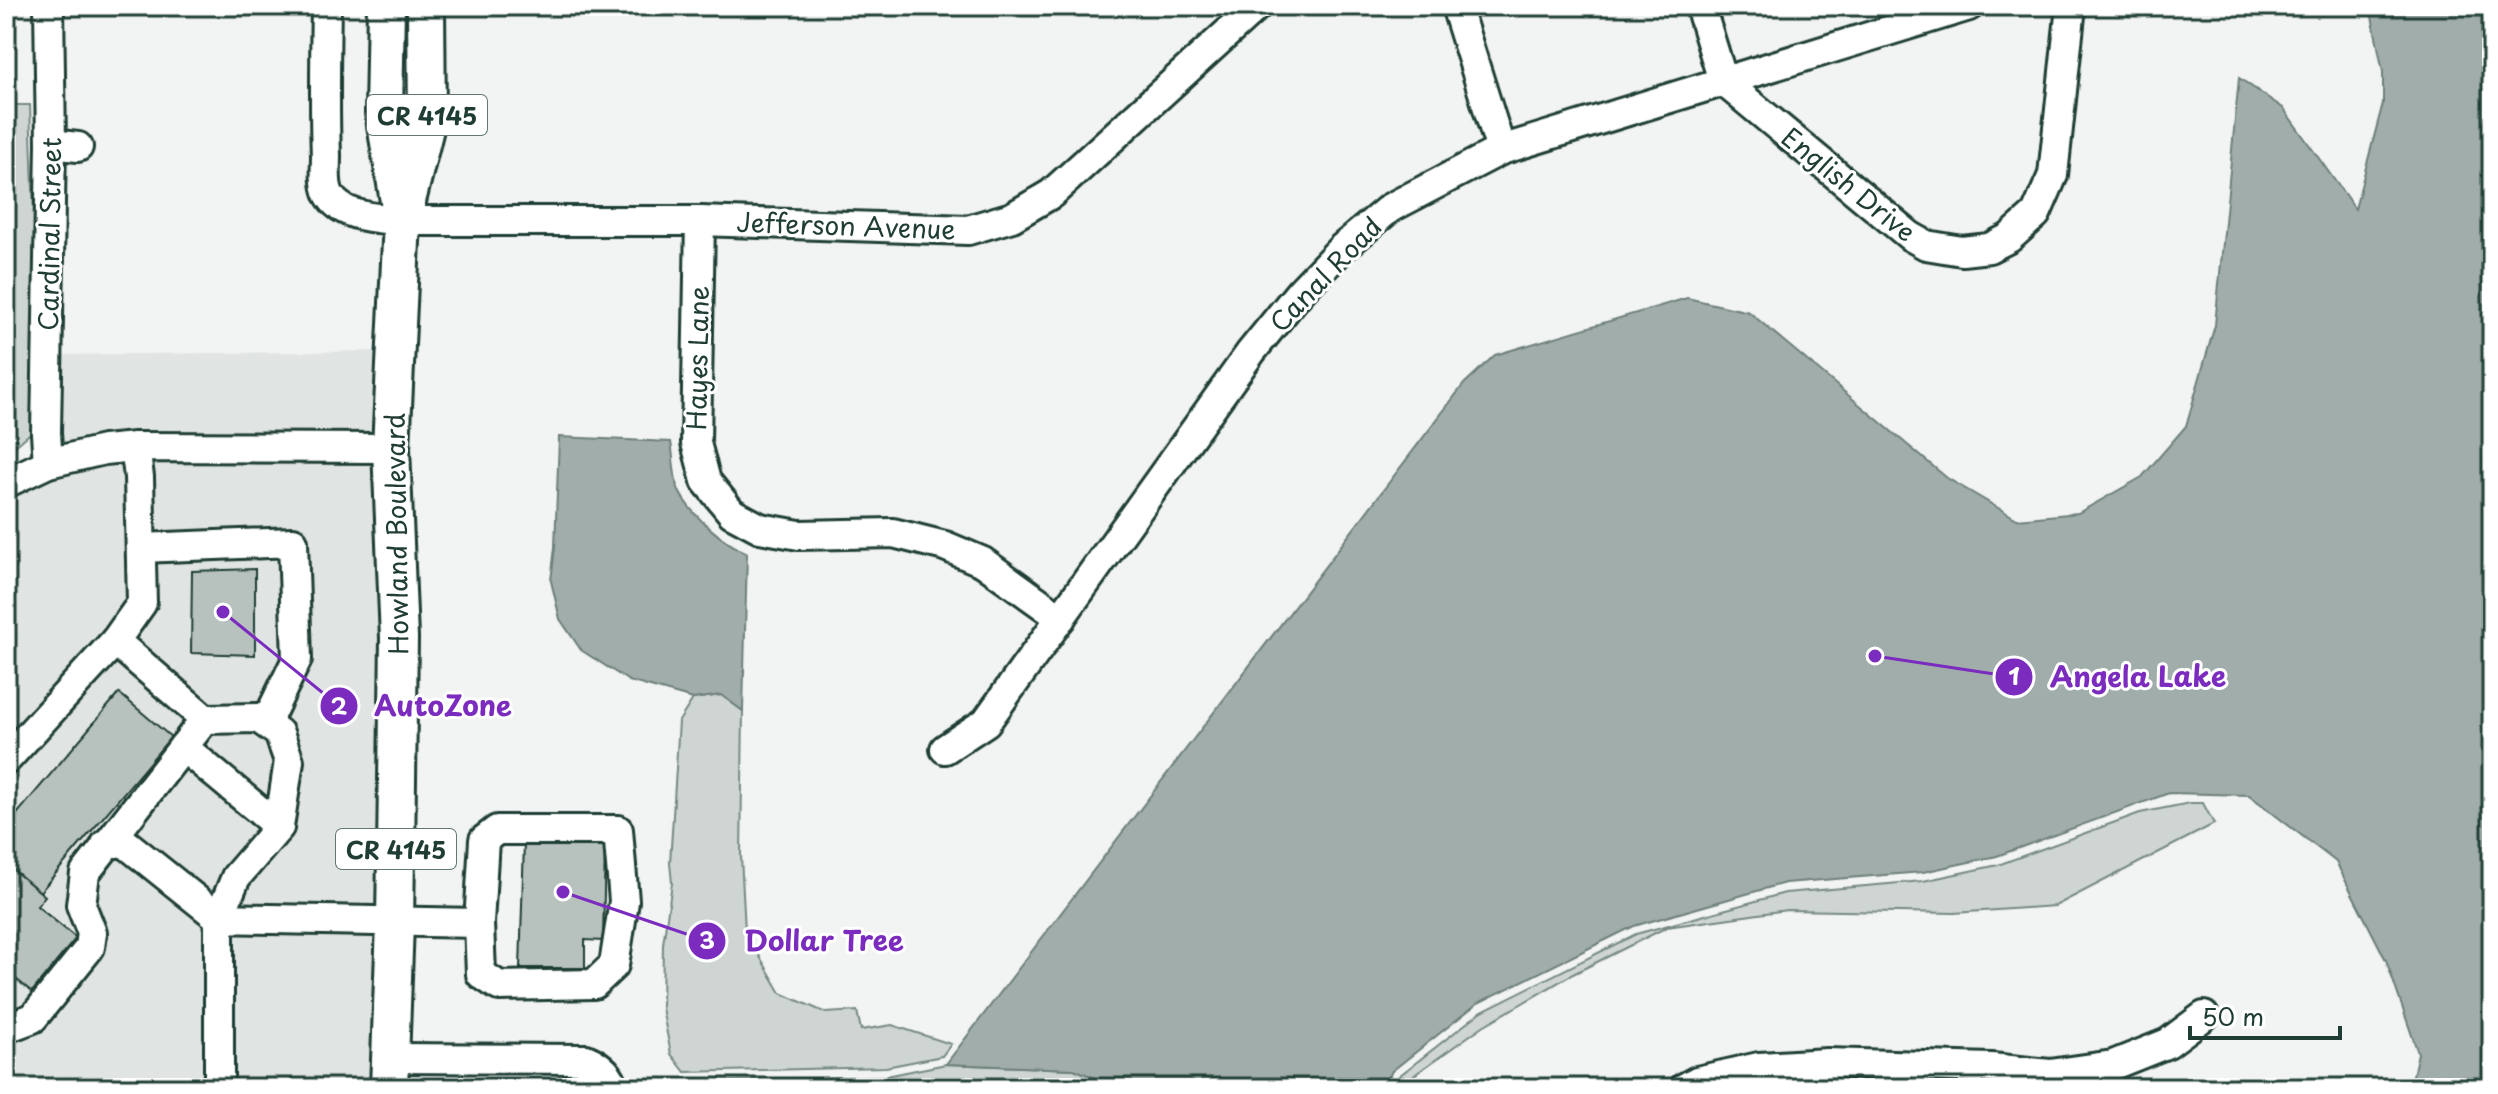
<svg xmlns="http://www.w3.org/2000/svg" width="2498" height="1094" font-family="'Playpen Sans',sans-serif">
  <rect width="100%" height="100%" fill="#f2f3f3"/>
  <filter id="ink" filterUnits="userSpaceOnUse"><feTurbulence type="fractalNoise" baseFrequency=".0125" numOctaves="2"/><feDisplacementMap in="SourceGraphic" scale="16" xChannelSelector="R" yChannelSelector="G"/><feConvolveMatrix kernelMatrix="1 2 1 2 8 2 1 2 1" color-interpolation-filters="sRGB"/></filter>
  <g filter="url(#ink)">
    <g fill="#e0e4e3">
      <path d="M385,351L381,437L58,450V355Z"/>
      <path d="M380,459L387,639L378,1088H6V495L50,473L105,461Z"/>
    </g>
    <g fill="#ced5d3" stroke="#768984" stroke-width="2">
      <path d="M6,105H30L37,301L35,429L6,454Z"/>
      <path d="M721,695L743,711L741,856L745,931L781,993L826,1013L857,1011L861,1030L892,1025L951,1044L942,1056L886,1067L685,1072L671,1054L662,1008L663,944L672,883L670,863L679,721L693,699Z"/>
      <path d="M2190,803H2203L2214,824L2055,906L1954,913L1787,910L1667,927L1573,974L1483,1026L1396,1088H1393L1399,1076L1482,1011L1636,934L1785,893L1923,881L1998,865L2140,813Z"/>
      <path d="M946,1064L1074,1069L1119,1088H681V1082L886,1076Z"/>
    </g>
    <g fill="#a1adaa" stroke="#6d807b" stroke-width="2">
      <path d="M2370,6H2492V1088H2410L2418,1053L2386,960L2336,862L2249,795L2169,793L1997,856L1923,872L1785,883L1634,926L1478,1003L1392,1071L1383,1088H1119L1074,1069L946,1064L1464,384L1495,355L1687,298L1749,312L1947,478L2017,519L2078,513L2142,477L2186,426L2215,325L2239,78L2283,108L2355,209L2383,103V72Z"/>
      <path d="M559,437L671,442C674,458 673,479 680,493C692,516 724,543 747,553L743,711L721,695L693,699L629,681L581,650L560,619L551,581L555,547Z"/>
    </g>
    <g fill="#b7c1bd" stroke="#1f3d34" stroke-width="2">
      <path d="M255,569V655L191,653L192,571Z"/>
      <path d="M119,693L171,737L40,892L6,864V827Z"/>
      <path d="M519,836L605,843L603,941L585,940V968H520L524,843L520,844Z"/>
      <path d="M6,864L45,896L37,906L76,938L32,992L6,971Z"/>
    </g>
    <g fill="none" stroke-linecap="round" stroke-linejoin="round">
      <defs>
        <g id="minor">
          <path d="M326,6C325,56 324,106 326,156C326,167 324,183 329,194C341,218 379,218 402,221H700L968,230L1012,217L1051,194L1257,6"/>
          <path d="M1456,6L1501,150"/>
          <path d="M1700,6L1723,81L1910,236L1926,245L1962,251L1989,248L2009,238L2036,214L2053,175L2071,6"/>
          <path d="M51,144L78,147"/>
          <path d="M700,221L696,443L706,481L732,513L760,528L799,535L893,533L945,546L983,562L1061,618"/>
          <path d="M48,463L46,433L51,144L49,6"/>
          <path d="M6,483L48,463L104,450L135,447L391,448"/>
          <path d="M141,548L293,542L297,659L266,723"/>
          <path d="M205,719L258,718L279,733L289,761L279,827"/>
          <path d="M945,749L986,722L1251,352L1299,293L1342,248L1390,208L1501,150L1969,6"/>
          <path d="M6,760L115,641"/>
          <path d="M106,844L124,842L219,918L236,877L279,827L183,747"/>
          <path d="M6,1028L33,1018L90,947L92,933L81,905L85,873L205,719L115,641L142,603L139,477L135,447"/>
          <path d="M390,1058L586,1059C600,1065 610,1073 614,1088"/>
          <path d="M219,1088V918L479,923L481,974L499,986L594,984L614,965L624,901L618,830H497L484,840L479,923"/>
          <path d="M1684,1088L1697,1081L1759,1067L1827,1063L1991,1068L2050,1074L2113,1065L2168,1043L2204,1016"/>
        </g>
        <g id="major">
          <path d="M386,6L384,113L400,207"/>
          <path d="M389,1088L395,923L399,638L391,448L402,221L427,120L426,6"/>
        </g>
      </defs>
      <use href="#minor" stroke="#1f3d34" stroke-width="34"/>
      <use href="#major" stroke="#1f3d34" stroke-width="42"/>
      <use href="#minor" stroke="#fff" stroke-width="28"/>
      <use href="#major" stroke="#fff" stroke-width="36"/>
    </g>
  </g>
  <g text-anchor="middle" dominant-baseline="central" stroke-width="6" stroke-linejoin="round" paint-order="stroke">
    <g fill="#fff" stroke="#627771" stroke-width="2">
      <rect x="367" y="95" width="120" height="40" rx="6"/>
      <rect x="336" y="829" width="120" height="40" rx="6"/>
    </g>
    <g font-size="24" font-weight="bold" fill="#1f3d34">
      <text x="427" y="115">CR 4145</text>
      <text x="396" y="849">CR 4145</text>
    </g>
    <g font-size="26" fill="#1f3d34" stroke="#fff">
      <text transform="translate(1849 184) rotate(39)">English Drive</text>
      <text transform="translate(846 225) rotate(2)">Jefferson Avenue</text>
      <text transform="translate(49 234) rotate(-89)">Cardinal Street</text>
      <text transform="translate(1325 274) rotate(-46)">Canal Road</text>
      <text transform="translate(697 358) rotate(-89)">Hayes Lane</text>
      <text transform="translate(396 534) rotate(-91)">Howland Boulevard</text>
    </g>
  </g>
  <path fill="none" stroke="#7b2cbf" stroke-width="3" d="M1875 656L2014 677M223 612L339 706M563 892L707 941"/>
  <g fill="#7b2cbf" stroke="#fff" stroke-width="3">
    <circle cx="1875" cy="656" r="8"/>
    <circle cx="223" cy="612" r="8"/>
    <circle cx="563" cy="892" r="8"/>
    <circle cx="2014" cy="677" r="20"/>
    <circle cx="339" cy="706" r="20"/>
    <circle cx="707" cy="941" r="20"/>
  </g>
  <g font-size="24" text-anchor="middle" font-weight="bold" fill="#fff">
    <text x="2014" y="685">1</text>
    <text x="339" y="715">2</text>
    <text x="707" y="949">3</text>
  </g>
  <g font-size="28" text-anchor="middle" font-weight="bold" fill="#7b2cbf" stroke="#fff" stroke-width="6" stroke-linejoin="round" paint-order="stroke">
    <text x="2138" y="687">Angela Lake</text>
    <text x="443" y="716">AutoZone</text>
    <text x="824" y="951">Dollar Tree</text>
  </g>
  <rect width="2498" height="1094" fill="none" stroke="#fff" stroke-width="32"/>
  <rect x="16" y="16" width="2466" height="1062" fill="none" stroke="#1f3d34" stroke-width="3" filter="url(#ink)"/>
  <path d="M2190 1026v12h150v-12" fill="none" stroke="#1f3d34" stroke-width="4"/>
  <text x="2202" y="1026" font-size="24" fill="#1f3d34" stroke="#ffffff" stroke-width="6" paint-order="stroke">50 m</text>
</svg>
